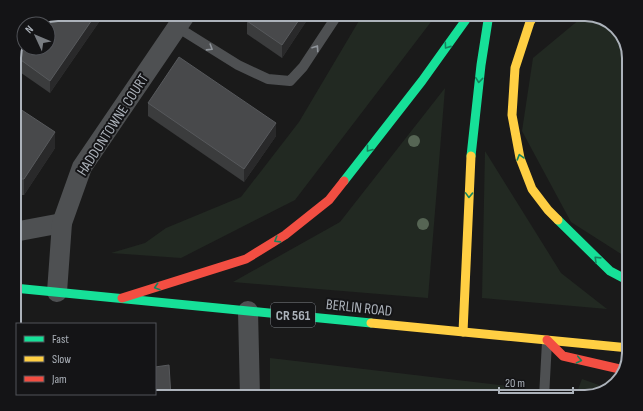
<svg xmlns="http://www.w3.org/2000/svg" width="643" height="411" font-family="'Sofia Sans Condensed',sans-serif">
  <rect width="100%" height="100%" fill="#1a1a1a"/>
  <g fill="#222922">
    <path d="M363,14H437L295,200L181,258L111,253L145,243L166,228L241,197L299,122Z"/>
    <path d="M586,14L609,21L629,55V259L571,222L522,131L533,58Z"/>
    <path d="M445,88L428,298L233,282L340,222Z"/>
    <path d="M485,151L561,273L607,309L482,298Z"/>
    <path d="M270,358L508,386L520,397H270Z"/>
    <path d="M582,379L610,389C602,396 585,397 575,397Z"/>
  </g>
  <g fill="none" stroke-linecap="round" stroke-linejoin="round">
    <g stroke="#4e5052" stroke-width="10">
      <path d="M177,27L238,65L268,79L290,81L303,67L338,14"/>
      <path d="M544,397L547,342"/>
    </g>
    <g stroke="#4e5052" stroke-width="20">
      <path d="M14,232L62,223"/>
      <path d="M57,292L62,223L82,167L186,14"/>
      <path d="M248,311L250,397"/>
    </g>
    <g stroke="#16e098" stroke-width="9">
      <path d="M471,156L481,65L489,14"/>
      <path d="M344,181L422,81L470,14"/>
      <path d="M558,220L610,271L629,281"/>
      <path d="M14,288L371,323"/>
    </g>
    <g stroke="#ffcf43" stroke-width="9">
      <path d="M535,14L530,22L515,68L512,115L520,158L532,189L548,210L558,220"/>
      <path d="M371,323L629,348"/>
      <path d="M463,332L471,156"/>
    </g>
    <g stroke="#f24e42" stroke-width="9">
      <path d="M122,298L246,259L285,235L329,200L344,181"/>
      <path d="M547,340L563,356L624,370"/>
    </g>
  </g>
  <g fill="#566554">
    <circle cx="414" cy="141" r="6"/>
    <circle cx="423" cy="224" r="6"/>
  </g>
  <g fill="#3b3c3d">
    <path d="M251,14H311L282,58L247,34V21Z"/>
    <path d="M99,15V22L50,93L14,68V55Z"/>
    <path d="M148,103L276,136L244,182L148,116Z"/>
    <path d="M14,105L55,148L24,195H14Z"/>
  </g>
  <g fill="#29292a">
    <path d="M96,14H100L99,22L50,93V81Z"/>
    <path d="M303,14H311L282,58V45Z"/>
    <path d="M276,123V136L244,182V169Z"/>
    <path d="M55,132V148L24,195V179Z"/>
  </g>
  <g fill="#48494b" stroke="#57595c">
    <path d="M58,14H96L50,81L14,55L24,33V48H48V24H34Z"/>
    <path d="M251,14H303L282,45L247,21Z"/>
    <path d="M179,57L276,123L244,169L148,103Z"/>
    <path d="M14,105L55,132L24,179H14Z"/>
    <path d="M14,354H17V361L14,356Z"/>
    <path d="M169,365L171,397H138L137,394H155V367Z"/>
    <path d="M48,394H83V397H58Z"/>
  </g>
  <defs><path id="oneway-chevron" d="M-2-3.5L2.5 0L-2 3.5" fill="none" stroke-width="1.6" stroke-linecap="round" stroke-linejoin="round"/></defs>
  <g stroke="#15845e">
    <use href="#oneway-chevron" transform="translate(447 46) rotate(125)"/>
    <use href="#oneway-chevron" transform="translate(479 80) rotate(96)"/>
    <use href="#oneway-chevron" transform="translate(369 149) rotate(128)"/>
    <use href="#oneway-chevron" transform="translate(520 157) rotate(-106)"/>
    <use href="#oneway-chevron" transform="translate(469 195) rotate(92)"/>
    <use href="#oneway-chevron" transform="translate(277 240) rotate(148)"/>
    <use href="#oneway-chevron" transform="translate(597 259) rotate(-136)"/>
    <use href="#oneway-chevron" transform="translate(157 287) rotate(162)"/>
    <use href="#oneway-chevron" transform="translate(579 360) rotate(12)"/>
  </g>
  <g stroke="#90959b">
    <use href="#oneway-chevron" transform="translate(210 48) rotate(32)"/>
    <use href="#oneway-chevron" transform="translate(316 48) rotate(-56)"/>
  </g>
  <g text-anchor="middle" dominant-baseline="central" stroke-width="4" stroke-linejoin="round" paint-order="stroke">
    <rect fill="#141416" stroke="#7e8389" stroke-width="1" x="271" y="303" width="44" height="24" rx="3"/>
    <g font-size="14" font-weight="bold" fill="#acb2ba">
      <text x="293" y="315">CR 561</text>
    </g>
    <g font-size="15" fill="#acb2ba" stroke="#141416">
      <text transform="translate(113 125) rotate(-57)">HADDONTOWNE COURT</text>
      <text transform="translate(359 308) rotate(6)">BERLIN ROAD</text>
    </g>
  </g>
  <path d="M0 0H643V411H0ZM58 21H585A37 37 0 0 1 622 58V353A37 37 0 0 1 585 390H58A37 37 0 0 1 21 353V58A37 37 0 0 1 58 21Z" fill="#141416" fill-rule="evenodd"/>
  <path fill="none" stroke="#acb2ba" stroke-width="2" d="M58 21H585A37 37 0 0 1 622 58V353A37 37 0 0 1 585 390H58A37 37 0 0 1 21 353V58A37 37 0 0 1 58 21Z"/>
  <rect x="16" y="323" width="140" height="72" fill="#141416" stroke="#515358"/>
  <rect x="24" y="336" width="20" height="6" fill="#16e098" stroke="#515358"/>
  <text x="52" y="343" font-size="12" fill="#acb2ba">Fast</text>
  <rect x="24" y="356" width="20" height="6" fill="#ffcf43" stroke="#515358"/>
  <text x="52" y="363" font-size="12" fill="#acb2ba">Slow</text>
  <rect x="24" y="376" width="20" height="6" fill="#f24e42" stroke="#515358"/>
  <text x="52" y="383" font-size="12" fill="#acb2ba">Jam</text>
  <g transform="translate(36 36) rotate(314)"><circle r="19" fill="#141416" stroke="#515358"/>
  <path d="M0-3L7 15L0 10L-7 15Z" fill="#797d82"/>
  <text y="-6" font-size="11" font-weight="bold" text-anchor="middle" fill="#acb2ba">N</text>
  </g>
  <path d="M499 387v6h74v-6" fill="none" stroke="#acb2ba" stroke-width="2"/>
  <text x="505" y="387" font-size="12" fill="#acb2ba" stroke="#141416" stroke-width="3" paint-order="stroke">20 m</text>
</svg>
